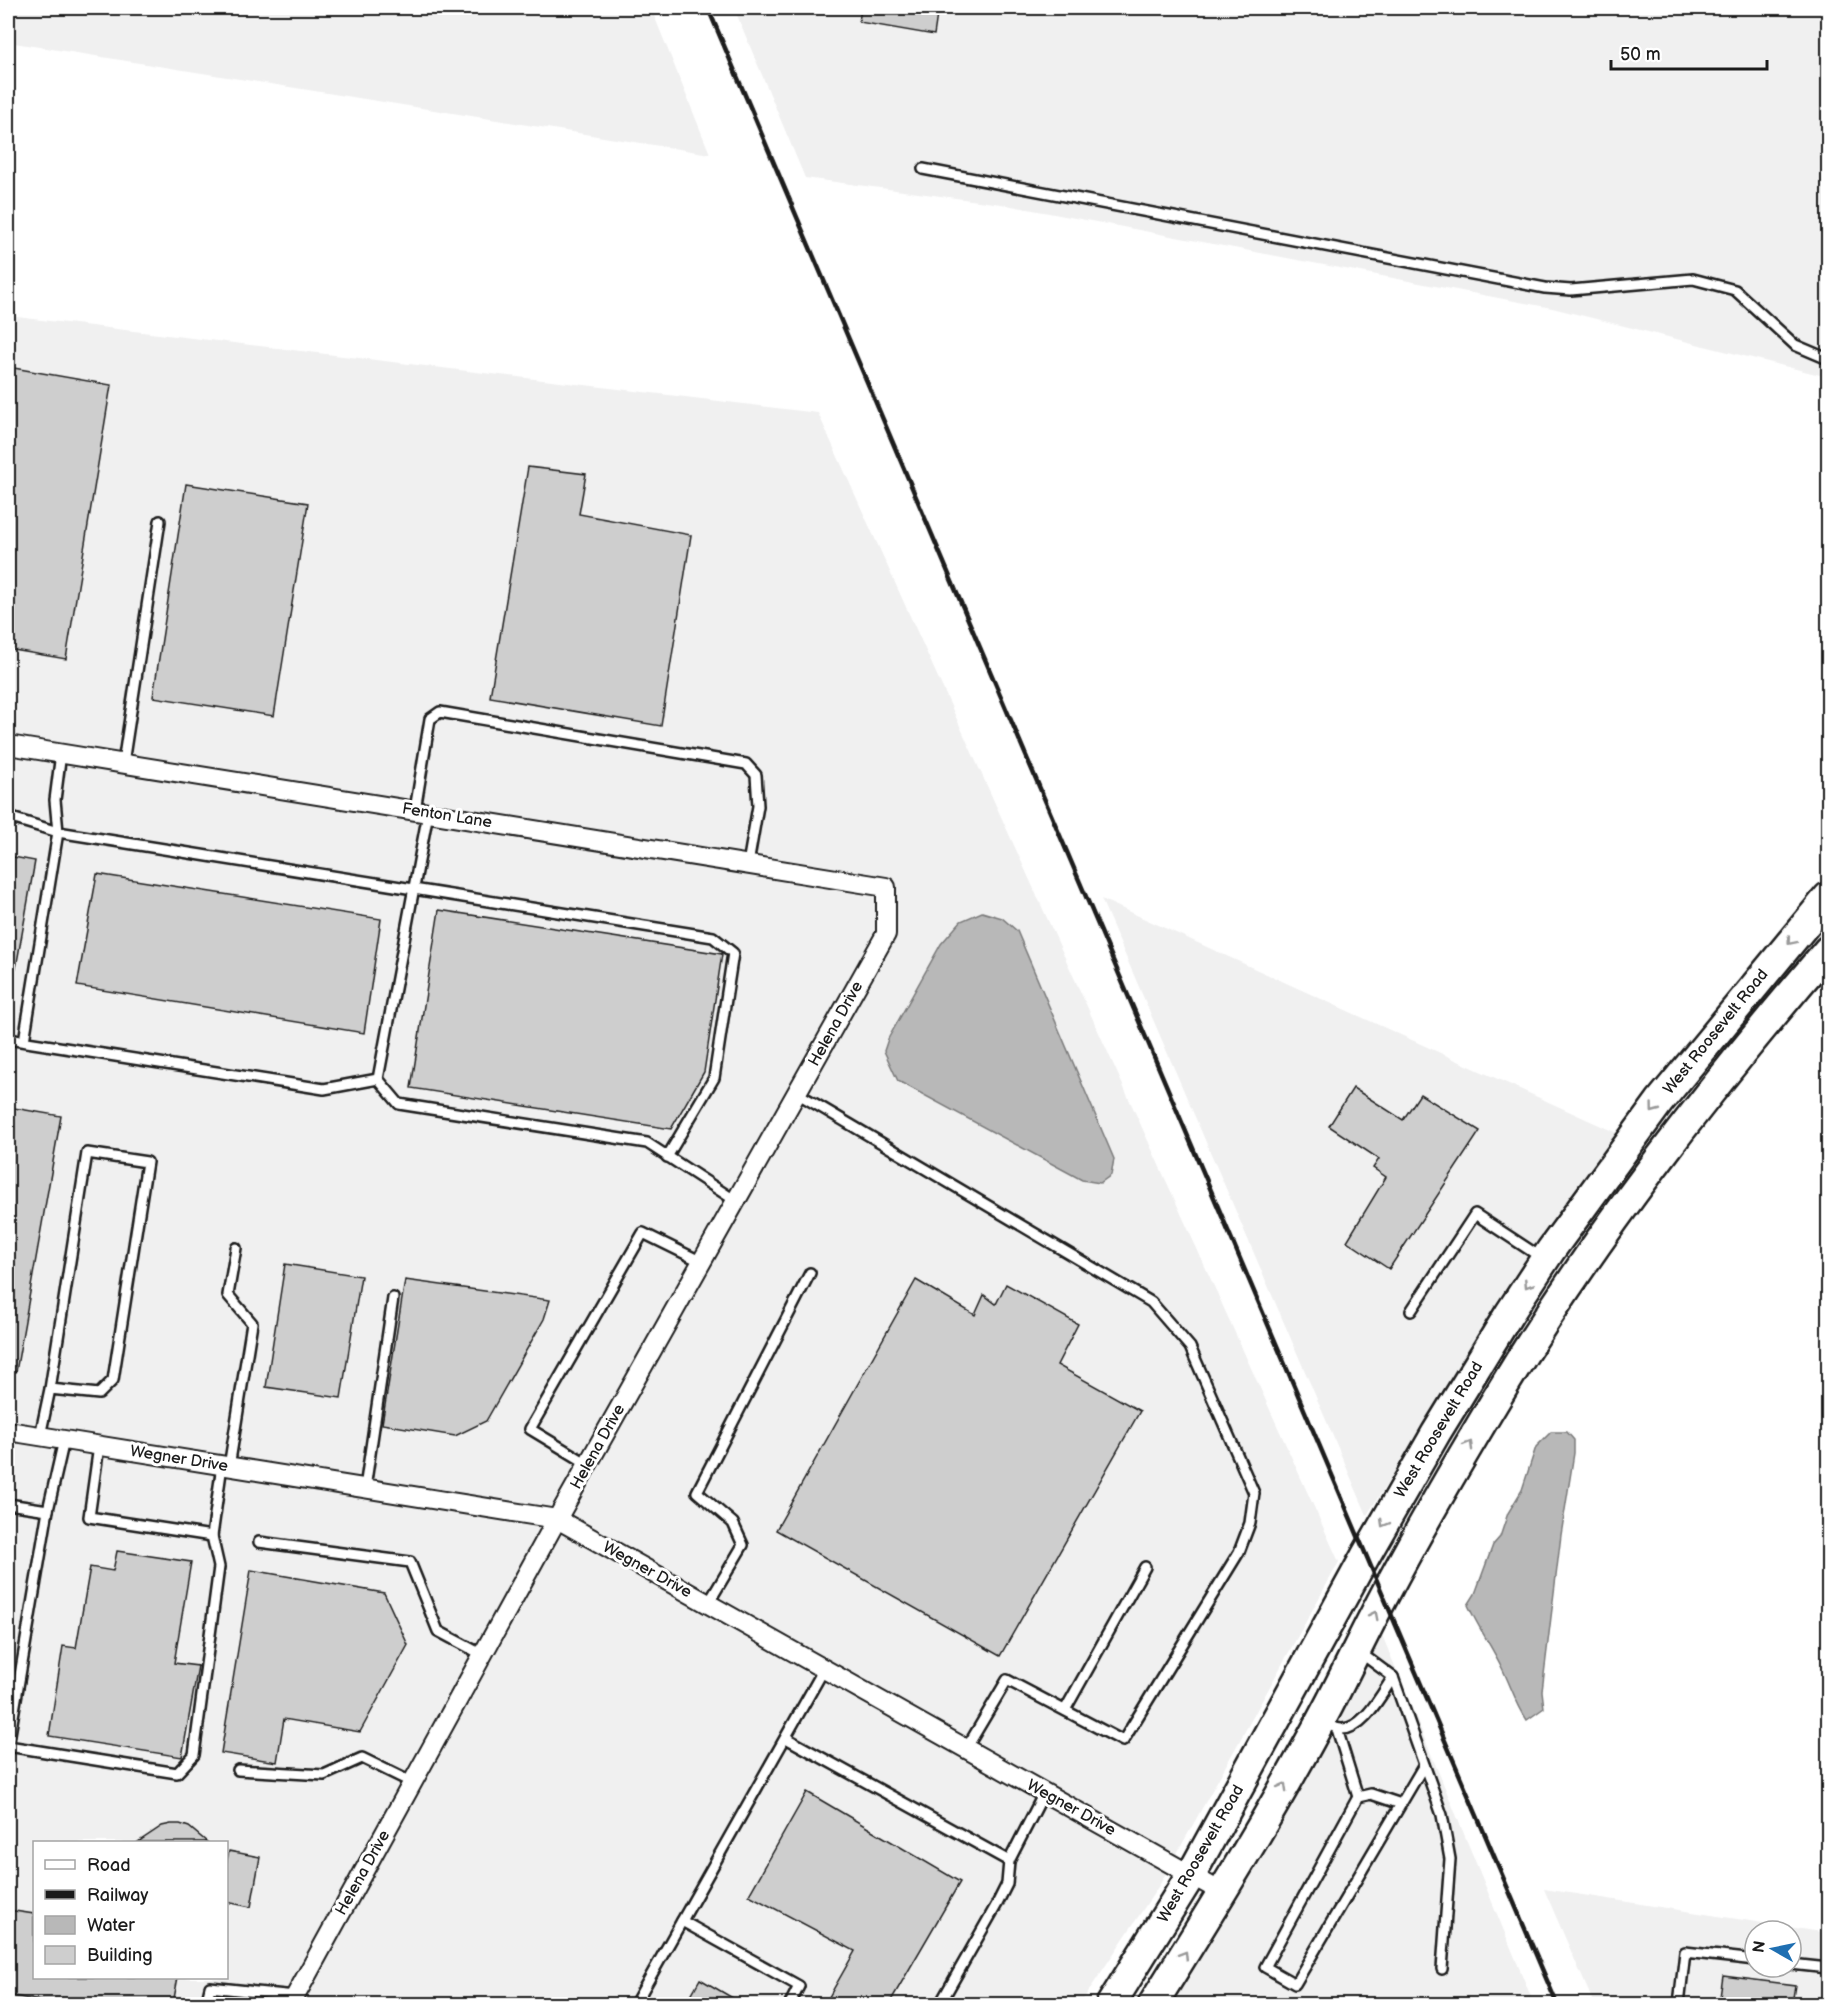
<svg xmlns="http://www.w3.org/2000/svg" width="1836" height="2012" font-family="'Balsamiq Sans',sans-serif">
  <rect width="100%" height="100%" fill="#fff"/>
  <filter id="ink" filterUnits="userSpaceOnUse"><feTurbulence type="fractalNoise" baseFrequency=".0167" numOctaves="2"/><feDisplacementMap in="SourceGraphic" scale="12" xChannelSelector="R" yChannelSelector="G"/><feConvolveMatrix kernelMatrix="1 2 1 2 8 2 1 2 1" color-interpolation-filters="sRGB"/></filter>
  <g filter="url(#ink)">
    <g fill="#f0f0f0" fill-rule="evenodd">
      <path d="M8,8H651L710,154L8,42Z"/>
      <path d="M734,8H1828V377L1552,308L1001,204L805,178Z"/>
      <path d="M8,316L818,413L1339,1562L1160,1884L1080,2004H8ZM34,1842H226V1978H34Z"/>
      <path d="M1101,899L1619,1134L1478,1341L1367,1515Z"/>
      <path d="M1380,1630L1534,2004H1169L1196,1964Z"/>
      <path d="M1544,1889L1828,1933V2004H1594ZM1755,1931H1791V1967H1755Z"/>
    </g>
    <g fill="#b8b8b8" stroke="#7a7a7a" stroke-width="1.5">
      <path d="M982,912L1002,918L1017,931L1114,1159L1111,1175L1100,1183L1082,1180L898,1081L884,1051L888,1039L941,944L961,921Z"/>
      <path d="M1551,1432H1567L1574,1440V1453L1561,1535L1542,1691L1544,1708L1527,1720C1516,1704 1511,1686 1502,1668C1492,1647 1478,1627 1468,1605L1475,1594L1493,1545L1500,1537L1508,1513L1522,1490L1536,1447Z"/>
    </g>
    <g fill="#cecece" stroke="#1c1c1c" stroke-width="1.5">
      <path d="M861,8H938L934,35L859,22Z"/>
      <path d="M8,367L111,385L66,659L8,649Z"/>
      <path d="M528,467L586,474L579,514L691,535L661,726L490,697Z"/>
      <path d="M186,484L308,503L274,716L153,697Z"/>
      <path d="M8,856L35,861L16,968L8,967Z"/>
      <path d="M97,874L381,919L364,1033L77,986Z"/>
      <path d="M439,910L722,954L704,1072L671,1129L411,1088Z"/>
      <path d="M1353,1088L1403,1120L1420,1094L1480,1131L1389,1269L1347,1241L1386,1177L1373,1168L1379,1159L1329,1126Z"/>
      <path d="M8,1107L61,1116L16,1372L8,1371Z"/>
      <path d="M285,1264L361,1276L341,1398L266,1387Z"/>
      <path d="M405,1280L550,1300L544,1319L486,1421L455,1436L382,1424Z"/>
      <path d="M916,1280L975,1315L984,1295L996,1304L1006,1284L1078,1324L1057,1365L1140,1411L1000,1656L776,1530Z"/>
      <path d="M117,1551L191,1562L174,1663L198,1666L182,1757L49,1736L63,1646L76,1648L90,1567L113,1571Z"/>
      <path d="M251,1570L384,1593L408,1645L360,1732L284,1719L277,1762L221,1753Z"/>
      <path d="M807,1792L960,1882L889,2004H825L855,1951L749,1895Z"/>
      <path d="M171,1824H180L189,1827L207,1842H138L162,1826Z"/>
      <path d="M229,1851L260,1857L251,1907L226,1902V1864Z"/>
      <path d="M8,1910L34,1914V1977H178L173,2004H56L8,1995Z"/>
      <path d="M1723,1976L1795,1985L1792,2004H1719Z"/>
      <path d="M700,1979L743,2004H686Z"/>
    </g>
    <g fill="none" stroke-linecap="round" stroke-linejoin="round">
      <defs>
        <g id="service">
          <path d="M923,169L1545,288L1571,290L1693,279L1735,290L1795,345L1828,359"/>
          <path d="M123,763L160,521"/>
          <path d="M415,810L430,719L440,712L746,764L756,775L758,806L748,864"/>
          <path d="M428,813L378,1079L399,1104L647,1143L736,1201"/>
          <path d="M8,817L58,832L713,937L733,953L714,1078L667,1157"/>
          <path d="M8,1039L324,1089L378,1079"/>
          <path d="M24,1041L58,832L55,800L61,753"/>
          <path d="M797,1093L1151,1302L1190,1347L1254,1493L1250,1523L1239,1552L1123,1741L1007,1680L966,1749"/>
          <path d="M1411,1311L1475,1214L1542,1258"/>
          <path d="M40,1436L50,1389L87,1153L147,1162L113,1380L99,1394L50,1389"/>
          <path d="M99,1446L89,1517L212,1536"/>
          <path d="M588,1464L530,1429L643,1233L702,1262"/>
          <path d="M229,1467L252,1323L228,1295L236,1248"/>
          <path d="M365,1488L393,1298"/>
          <path d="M8,1504L48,1510L64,1440"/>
          <path d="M48,1510L8,1746L177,1773L194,1755L219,1567L212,1536L222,1465"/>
          <path d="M259,1542L410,1562L438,1631L483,1655"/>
          <path d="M708,1604L743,1545L733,1523L697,1492L810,1273"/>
          <path d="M1358,1651L1393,1677L1442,1815L1450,1859L1442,1969"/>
          <path d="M1065,1710L1145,1567"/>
          <path d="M1323,1721C1327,1723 1331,1726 1336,1728C1360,1736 1382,1694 1393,1677"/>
          <path d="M1337,1729L1358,1797"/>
          <path d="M786,1738L1009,1861"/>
          <path d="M238,1770L324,1775L362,1758L413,1783"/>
          <path d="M1401,1804L1295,1984L1265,1967L1358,1797L1371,1794L1401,1804L1424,1765"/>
          <path d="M682,1921L799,1986L790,2004"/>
          <path d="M1791,1964L1828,1968"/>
          <path d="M206,2004L210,1987L295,1996"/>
          <path d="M635,2004L824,1669"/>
          <path d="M940,2004L997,1904L1007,1884L1009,1861L1044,1793"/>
          <path d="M1679,2004L1685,1952L1755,1960"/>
        </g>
        <g id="minor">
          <path d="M8,745L886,887V934L557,1519L291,2004"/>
          <path d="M8,1431L557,1519L1223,1893"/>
        </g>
        <g id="primary">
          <path d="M1111,2004L1191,1875L1366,1555L1436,1433L1509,1314L1551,1250L1660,1101L1828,897"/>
          <path d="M1153,2004C1214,1906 1275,1808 1329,1705C1347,1670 1364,1634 1383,1598C1418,1531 1456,1466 1495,1401C1591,1240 1707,1091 1828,950"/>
        </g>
      </defs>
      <use href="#service" stroke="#1c1c1c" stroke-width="14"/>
      <use href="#minor" stroke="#1c1c1c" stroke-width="22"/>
      <use href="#primary" stroke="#1c1c1c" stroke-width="33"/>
      <use href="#service" stroke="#fff" stroke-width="9"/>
      <use href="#minor" stroke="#fff" stroke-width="18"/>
      <use href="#primary" stroke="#fff" stroke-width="28"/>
      <path stroke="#1c1c1c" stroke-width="4.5" d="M708,8L1557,2004"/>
    </g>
    <defs><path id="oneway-chevron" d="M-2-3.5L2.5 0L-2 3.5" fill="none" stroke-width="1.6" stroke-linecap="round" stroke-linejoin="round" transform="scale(1.5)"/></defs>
    <g stroke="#999">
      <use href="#oneway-chevron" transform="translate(1791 941) rotate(130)"/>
      <use href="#oneway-chevron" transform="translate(1654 1109) rotate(127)"/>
      <use href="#oneway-chevron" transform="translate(1528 1284) rotate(123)"/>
      <use href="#oneway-chevron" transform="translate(1469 1445) rotate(-60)"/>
      <use href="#oneway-chevron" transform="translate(1384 1523) rotate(120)"/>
      <use href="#oneway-chevron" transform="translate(1374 1615) rotate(-63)"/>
      <use href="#oneway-chevron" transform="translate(1283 1787) rotate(-61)"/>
      <use href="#oneway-chevron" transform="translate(1184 1955) rotate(-58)"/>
    </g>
  </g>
  <g text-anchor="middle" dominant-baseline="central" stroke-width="6" stroke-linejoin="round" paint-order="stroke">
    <g font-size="16" fill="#1c1c1c" stroke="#fff">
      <text transform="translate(447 816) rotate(9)">Fenton Lane</text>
      <text transform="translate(836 1024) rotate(-61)">Helena Drive</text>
      <text transform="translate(1716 1032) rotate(-51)">West Roosevelt Road</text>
      <text transform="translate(1439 1430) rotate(-59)">West Roosevelt Road</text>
      <text transform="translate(598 1447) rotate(-61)">Helena Drive</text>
      <text transform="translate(179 1459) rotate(9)">Wegner Drive</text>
      <text transform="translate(647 1570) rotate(29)">Wegner Drive</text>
      <text transform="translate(1071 1808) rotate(29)">Wegner Drive</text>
      <text transform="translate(1201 1854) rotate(-60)">West Roosevelt Road</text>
      <text transform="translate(363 1873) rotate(-61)">Helena Drive</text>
    </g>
  </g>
  <rect width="1836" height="2012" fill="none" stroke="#fff" stroke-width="30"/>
  <rect x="15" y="15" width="1806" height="1982" fill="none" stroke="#1c1c1c" stroke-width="2" filter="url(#ink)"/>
  <rect x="33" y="1841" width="195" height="138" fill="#ffffff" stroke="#a4a4a4" stroke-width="1.5"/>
  <rect x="45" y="1860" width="30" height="9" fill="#ffffff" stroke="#a4a4a4" stroke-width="1.5"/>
  <text x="87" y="1871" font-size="18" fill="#1c1c1c">Road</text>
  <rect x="45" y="1890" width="30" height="9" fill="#1c1c1c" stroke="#a4a4a4" stroke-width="1.5"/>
  <text x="87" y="1901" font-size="18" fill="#1c1c1c">Railway</text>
  <rect x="45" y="1916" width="30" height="18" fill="#b8b8b8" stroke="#a4a4a4" stroke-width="1.5"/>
  <text x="87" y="1931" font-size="18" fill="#1c1c1c">Water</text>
  <rect x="45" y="1946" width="30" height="18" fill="#cecece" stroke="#a4a4a4" stroke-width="1.5"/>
  <text x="87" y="1961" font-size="18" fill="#1c1c1c">Building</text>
  <g transform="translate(1773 1949) rotate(279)"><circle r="28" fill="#ffffff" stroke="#a4a4a4" stroke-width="1.5"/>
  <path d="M0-4.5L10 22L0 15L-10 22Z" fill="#1f6fb2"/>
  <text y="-9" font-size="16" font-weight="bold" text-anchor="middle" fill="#1c1c1c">N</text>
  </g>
  <path d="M1611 60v9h156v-9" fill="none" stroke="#1c1c1c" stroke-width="3"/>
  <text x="1620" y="60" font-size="18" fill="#1c1c1c" stroke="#ffffff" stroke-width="4.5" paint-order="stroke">50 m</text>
</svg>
